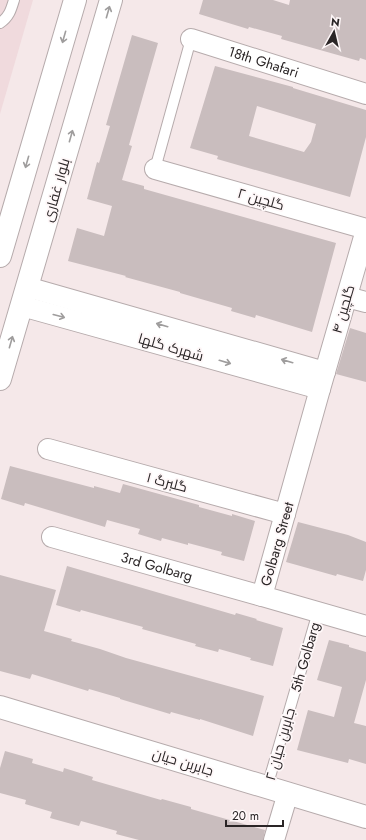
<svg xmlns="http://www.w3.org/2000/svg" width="366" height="840" font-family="Jost,Cairo,sans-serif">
  <rect width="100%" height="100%" fill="#f5e8e9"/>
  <path fill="#f0dadd" d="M0,0H33L0,114Z"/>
  <g fill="#c9bdbe" fill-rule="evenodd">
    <path d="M203,0H273L289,5L290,0H366V60L360,58L359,61L281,39L282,36L249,27L248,29L199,14Z"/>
    <path d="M132,35L158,43L129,145L132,146L122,180L144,186V189L336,243L312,332L256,315L255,318L231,311L232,308L180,293V292L125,277L126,276L68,261L77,228L104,236L112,206L87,199L97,162L99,163L110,126L106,125Z"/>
    <path d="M215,66L293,87V88L366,110V137L350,197L217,159L218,156L190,148ZM257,106L316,124L311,142L304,152L249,136Z"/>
    <path d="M350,328L366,333V382L336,374Z"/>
    <path d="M10,466L94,488V486L120,493L123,484L199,505V507L232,516V514L255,521L244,561L221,555L222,552L188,543V545L162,538L161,541L138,534L140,529L107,520L105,527L25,503L24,506L1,499Z"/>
    <path d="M298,522L348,535L366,542V570L363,581L337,574L336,576L286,562Z"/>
    <path d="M67,566L235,615L236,613L257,619L256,620L283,628L273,666L250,660L251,658L219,649L218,652L195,646L196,644L142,629L143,627L81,610L80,612L56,605Z"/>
    <path d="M0,575L56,590L44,631L72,639L71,641L100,649L126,658L264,696L253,736L200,719V720L171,712L170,714L120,699V698L89,689L88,691L32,674L30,679L0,671Z"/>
    <path d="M329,640L349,645V647L366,652V680L354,723L366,726V764L349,759L348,763L297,750L308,710L334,717L342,687L317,680Z"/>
    <path d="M5,751L33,759L32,763L63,772L64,768L93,777L92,780L161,800L162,799L191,807V809L265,830L263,840H139L116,834L117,831L81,821L79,826L50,818L52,812L25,804L26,800L0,793V768Z"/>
  </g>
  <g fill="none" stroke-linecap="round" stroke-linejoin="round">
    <defs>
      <g id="service">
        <path d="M0,23C9,17 11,10 14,0"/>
        <path d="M155,169L191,39"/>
        <path d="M267,787L318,612"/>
      </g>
      <g id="minor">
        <path id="s1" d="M191,39L366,94"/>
        <path d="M155,169L366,229"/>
        <path d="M366,230L320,389L262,596L366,626"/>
        <path d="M27,287L325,372"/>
        <path d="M347,297L366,302"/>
        <path d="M22,306L320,389"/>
        <path d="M48,449L285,514"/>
        <path id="s2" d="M52,537L262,596"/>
        <path d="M274,840L288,793"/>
      </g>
      <path id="tertiary" d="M0,707L366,817"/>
      <g id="primary">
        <path d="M0,256L75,0"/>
        <path d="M0,379L111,0"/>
      </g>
    </defs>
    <use href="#service" stroke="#b6abac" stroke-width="12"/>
    <use href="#minor" stroke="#b6abac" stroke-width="22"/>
    <use href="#tertiary" stroke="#b6abac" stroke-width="24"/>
    <use href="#primary" stroke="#b6abac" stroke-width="24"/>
    <use href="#service" stroke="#fff" stroke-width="10"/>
    <use href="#minor" stroke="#fff" stroke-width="20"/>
    <use href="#tertiary" stroke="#fff" stroke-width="22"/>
    <use href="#primary" stroke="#fff" stroke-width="22"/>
  </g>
  <defs><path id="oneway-shaft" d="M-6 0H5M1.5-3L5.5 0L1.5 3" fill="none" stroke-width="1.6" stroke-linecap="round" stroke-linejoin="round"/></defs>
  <g stroke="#9f9d9d">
    <use href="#oneway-shaft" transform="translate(108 12) rotate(-74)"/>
    <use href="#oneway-shaft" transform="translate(64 37) rotate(106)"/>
    <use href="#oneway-shaft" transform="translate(71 136) rotate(-74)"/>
    <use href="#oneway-shaft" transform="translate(27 162) rotate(106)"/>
    <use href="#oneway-shaft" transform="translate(59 316) rotate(15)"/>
    <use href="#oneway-shaft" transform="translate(162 325) rotate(-164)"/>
    <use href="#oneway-shaft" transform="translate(11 342) rotate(-74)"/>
    <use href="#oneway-shaft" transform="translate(287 361) rotate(-164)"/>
    <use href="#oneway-shaft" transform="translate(225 362) rotate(16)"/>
  </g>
  <g text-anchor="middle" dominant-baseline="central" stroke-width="3.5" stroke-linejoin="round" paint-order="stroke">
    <g font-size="14" fill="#2a2526" stroke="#fef7f8">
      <text stroke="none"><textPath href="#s1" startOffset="76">18th Ghafari</textPath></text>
      <text transform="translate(56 190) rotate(-74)">بلوار غفاری</text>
      <text transform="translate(261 199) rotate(16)">گلچین ۲</text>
      <text transform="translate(343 309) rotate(-74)">گلچین ۴</text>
      <text transform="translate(171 347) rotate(16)">شهرک گلها</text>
      <text transform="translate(167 482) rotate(15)">گلبرگ ۱</text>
      <text transform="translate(277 544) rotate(-74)">Golbarg Street</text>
      <text stroke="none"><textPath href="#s2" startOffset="109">3rd Golbarg</textPath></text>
      <text transform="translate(305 657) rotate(-74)">5th Golbarg</text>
      <text transform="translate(280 744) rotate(-74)">جابربن حیان ۲</text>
      <text transform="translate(183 762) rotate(17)">جابربن حیان</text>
    </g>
  </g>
  <g transform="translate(334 32) rotate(8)" stroke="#fef7f8" stroke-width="3" paint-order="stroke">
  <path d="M0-3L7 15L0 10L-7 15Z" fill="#2a2526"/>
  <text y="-6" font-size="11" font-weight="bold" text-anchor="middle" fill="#2a2526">N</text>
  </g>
  <path d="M226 820v6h57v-6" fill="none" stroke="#2a2526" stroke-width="2"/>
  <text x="232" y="820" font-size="12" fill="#2a2526" stroke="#fef7f8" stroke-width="3" paint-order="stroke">20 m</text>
</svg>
